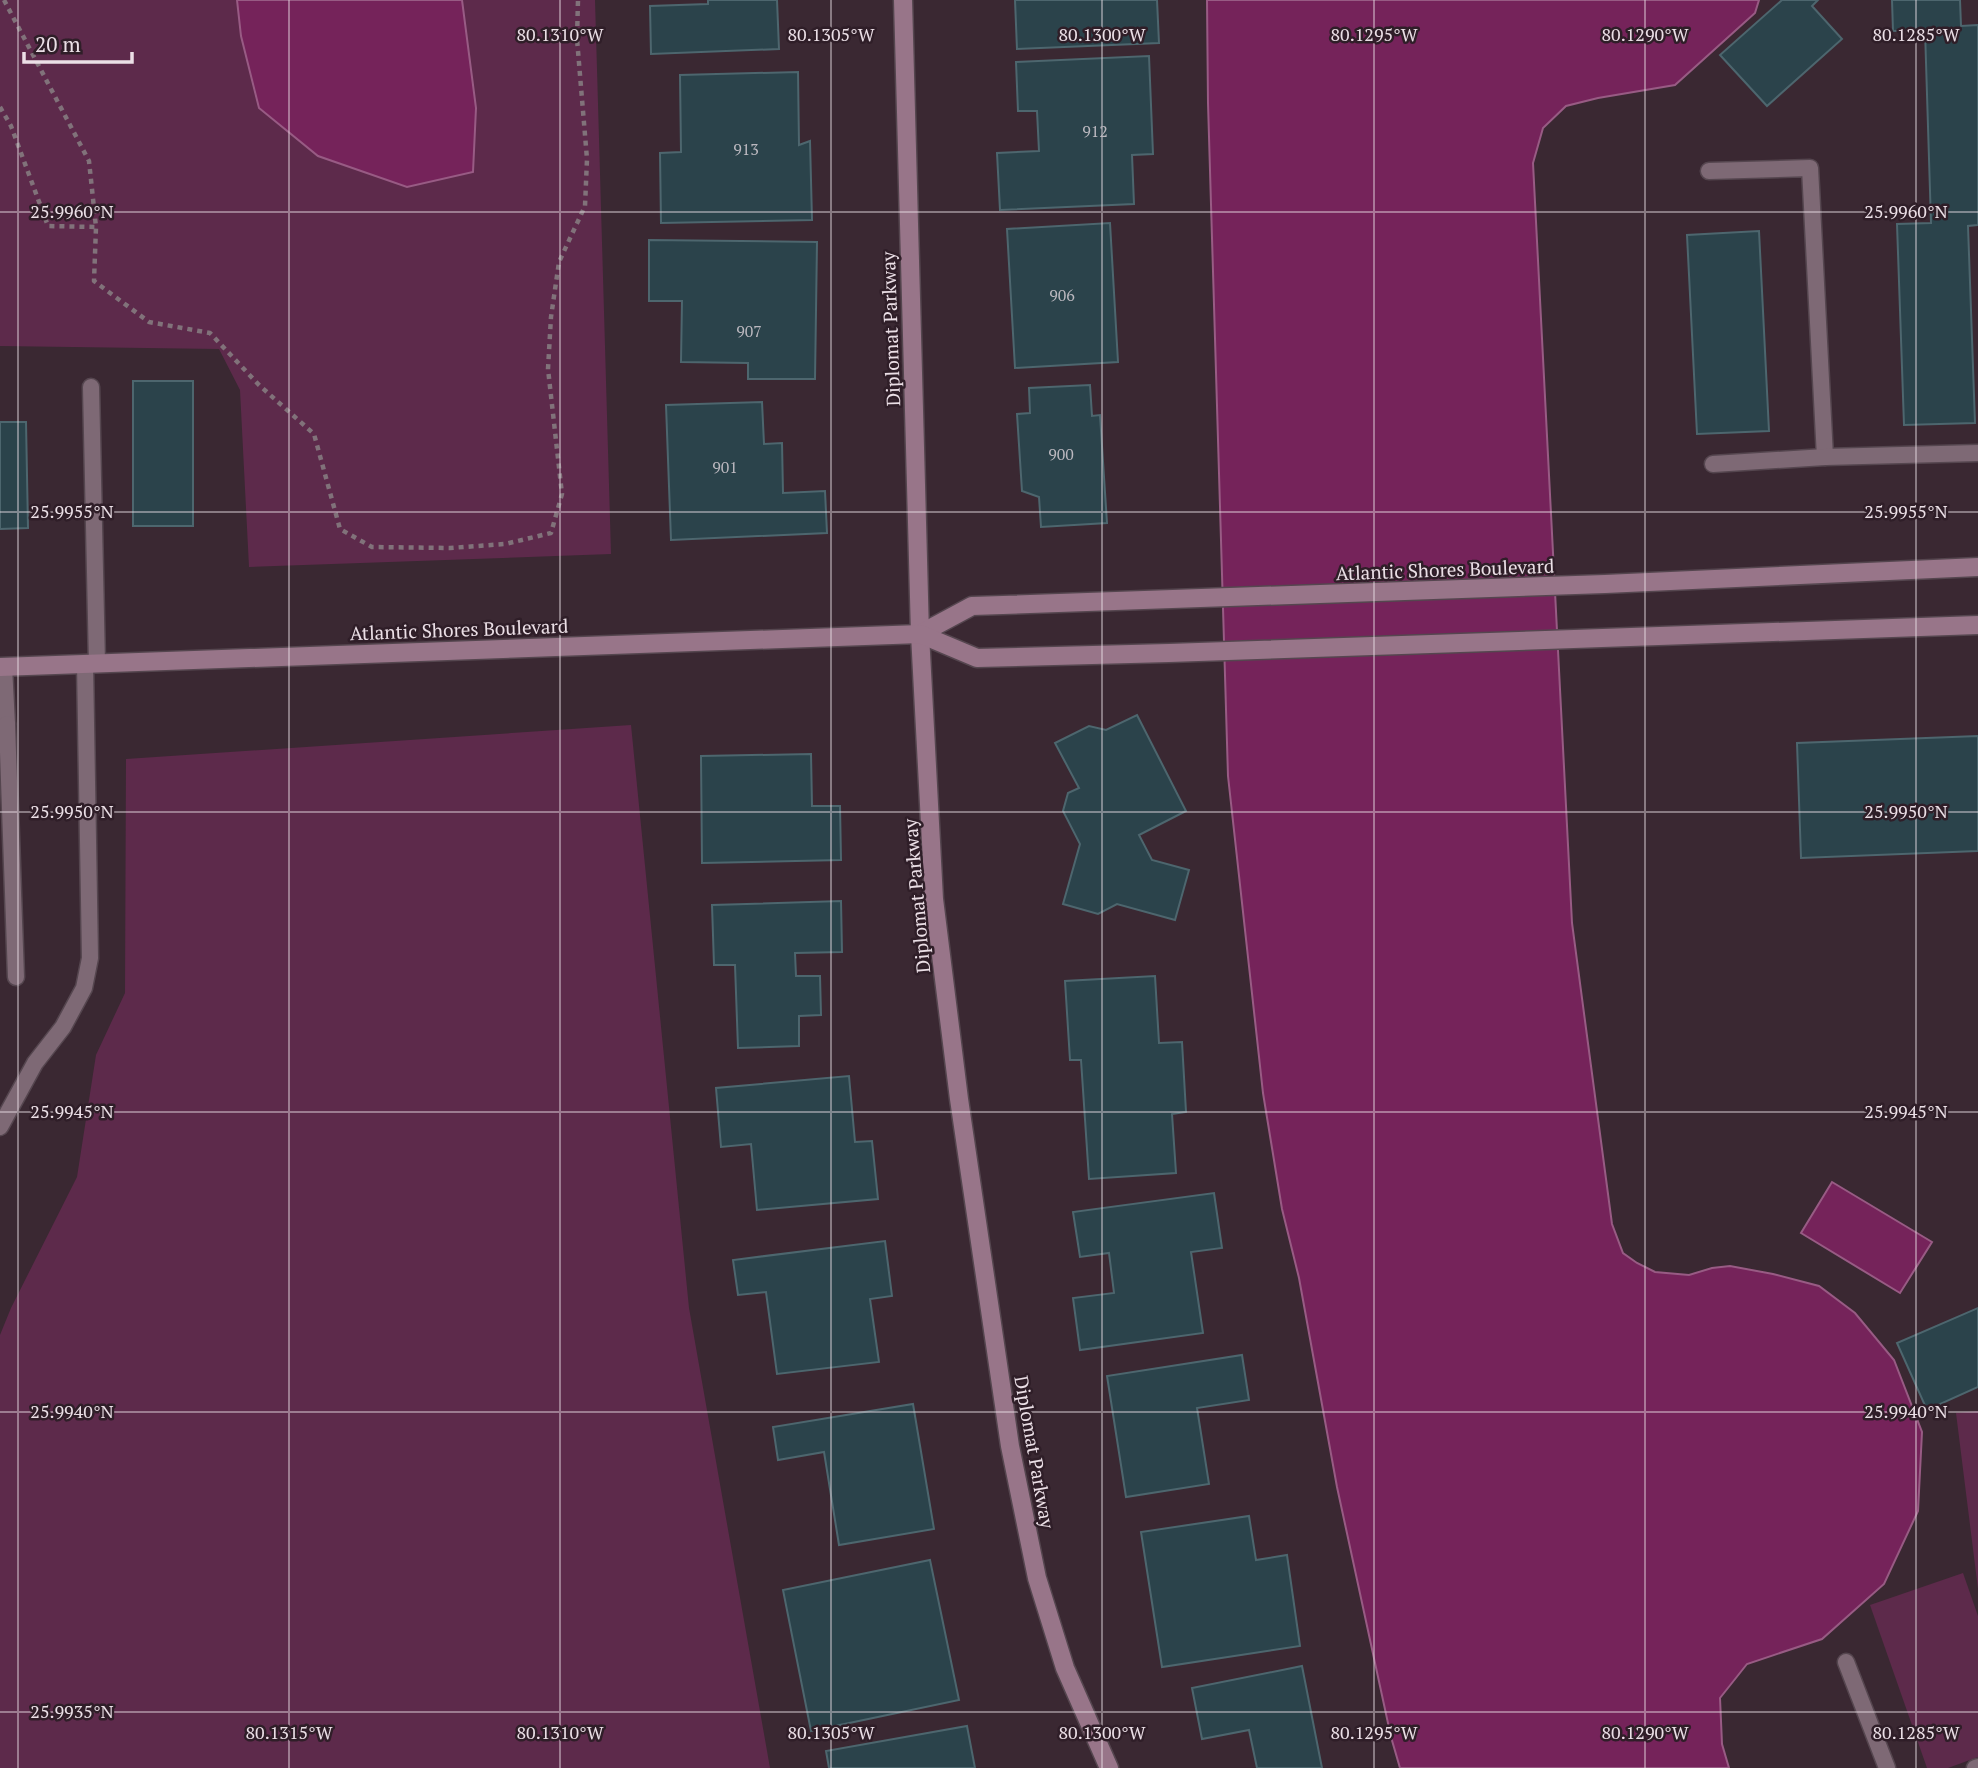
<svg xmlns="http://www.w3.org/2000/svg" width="1978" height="1768" font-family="'PT Serif',serif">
  <rect width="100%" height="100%" fill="#3a2832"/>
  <g fill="#5d2a4b">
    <path d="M0,0H595L611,554L249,567L240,390L219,349L0,346Z"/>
    <path d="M631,725L689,1308L770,1768H0V1335L11,1308L77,1177L96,1055L125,993L126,759Z"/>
    <path d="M1978,1411V1589L1956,1413Z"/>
    <path d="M1963,1573L1978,1616V1757L1948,1768H1927L1870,1605Z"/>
  </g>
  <g fill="#75235a" stroke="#985b84" stroke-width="2">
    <path d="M237,0H462L476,108L473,172L407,187L318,156L259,108L241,36Z"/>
    <path d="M1207,0H1759L1755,13L1675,85L1598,98L1566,106L1543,128L1533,163L1572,923L1612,1224L1623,1253L1637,1263L1655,1272L1689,1275L1712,1268L1730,1266L1773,1274L1819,1286L1855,1313L1894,1360L1922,1432L1918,1511L1884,1584L1822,1639L1747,1664L1720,1698L1722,1744L1729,1768H1400L1391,1737L1337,1487L1299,1278L1282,1209L1263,1093L1228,776L1208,103Z"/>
    <path d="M1832,1182L1932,1242L1900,1293L1801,1233Z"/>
  </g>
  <g fill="#2b434b" stroke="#4d666e" stroke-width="2">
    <path d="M708,0H777L779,49L651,54L650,6L708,4Z"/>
    <path d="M1015,0H1157L1159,43L1017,49Z"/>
    <path d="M1782,0H1818L1812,6L1842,39L1767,106L1720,55Z"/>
    <path d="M1892,0H1960L1961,26L1978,25V225L1968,226L1975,423L1904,425L1897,224L1931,223L1925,30L1893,31Z"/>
    <path d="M1149,56L1153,154L1132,155L1134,204L1000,210L997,153L1039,151L1037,111H1018L1016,62Z"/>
    <path d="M798,72L799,145L810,141L812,220L661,223L660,153L681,152L680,75Z"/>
    <path d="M1110,223L1118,362L1015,368L1007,229Z"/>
    <path d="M1759,231L1769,431L1697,434L1687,235Z"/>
    <path d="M649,240L817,242L815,379H748V363L681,362L682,301H649Z"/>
    <rect x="133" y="381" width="60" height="145"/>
    <path d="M1090,385L1092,416L1100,415L1107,523L1041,527L1039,497L1022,491L1017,414L1030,413L1029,388Z"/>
    <path d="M762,402L764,444L782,443L783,493L825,491L827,533L671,540L666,405Z"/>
    <path d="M0,422H26L28,528L0,529Z"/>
    <path d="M1137,715L1186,811L1139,835L1152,860L1189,870L1175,920L1117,904L1098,914L1063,904L1080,844L1063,811L1068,793L1079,788L1055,743L1089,726L1106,730Z"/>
    <path d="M1978,736V851L1801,858L1797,743Z"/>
    <path d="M811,754L812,806H840L841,860L702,863L701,756Z"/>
    <path d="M841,901L842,952L795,953L796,976H820L821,1015L799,1016V1046L738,1048L735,965H714L712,905Z"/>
    <path d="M1155,976L1159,1043L1182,1042L1186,1112L1172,1114L1176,1173L1089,1179L1081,1060H1070L1065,981Z"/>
    <path d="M849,1076L855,1142L872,1141L878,1199L757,1210L751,1144L721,1147L716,1088Z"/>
    <path d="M1214,1193L1222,1248L1191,1252L1203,1333L1080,1350L1073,1298L1114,1293L1109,1253L1080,1257L1073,1212Z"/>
    <path d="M885,1241L892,1296L870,1299L879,1362L777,1374L766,1292L738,1295L733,1260Z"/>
    <path d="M1978,1308V1387L1927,1410L1897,1343Z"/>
    <path d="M1242,1355L1249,1400L1197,1408L1209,1484L1126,1497L1107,1376Z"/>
    <path d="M913,1404L934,1529L839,1545L824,1452L778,1460L773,1427Z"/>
    <path d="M1249,1516L1256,1560L1287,1555L1300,1646L1162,1667L1141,1532Z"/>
    <path d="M930,1560L959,1700L811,1731L783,1590Z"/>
    <path d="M1302,1666L1322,1768H1257L1249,1730L1202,1739L1192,1688Z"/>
    <path d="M967,1726L975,1768H829L826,1751Z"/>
  </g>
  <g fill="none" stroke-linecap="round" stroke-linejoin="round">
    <defs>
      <g id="lane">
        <path d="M1709,171L1810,168L1825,457"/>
        <path d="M91,387L97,664"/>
        <path d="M1713,464L1825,457L1978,453"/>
        <path d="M0,724H7L4,667"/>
        <path d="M7,724L16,977"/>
        <path d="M0,1127L35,1063L63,1027L84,988L90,958L85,664"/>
        <path d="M1846,1662L1887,1768"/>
        <path d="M1975,1768L1978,1767"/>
      </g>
      <g id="secondary">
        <path d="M903,0L920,634L934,899L959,1099L1010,1446L1037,1578L1065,1668L1109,1768"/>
        <path d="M920,634L972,606L1605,584L1978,567"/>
        <path d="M0,667L920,634L977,658L1169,653L1978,625"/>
      </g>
    </defs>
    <use href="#lane" stroke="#55464f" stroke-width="19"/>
    <use href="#secondary" stroke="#55464f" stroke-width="21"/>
    <g stroke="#81727a" stroke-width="4.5" stroke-dasharray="5 5" stroke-linecap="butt">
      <path d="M4,0L89,161L96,227L94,281L149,322L210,333L259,385L314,434L340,529L372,547L450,548L505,544L551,533L562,494L548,369L551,317L559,262L585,206L587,159L577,39L578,0"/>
      <path d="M0,107L11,126L48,226L96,227"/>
    </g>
    <use href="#lane" stroke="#7e6975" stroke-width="16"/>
    <use href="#secondary" stroke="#987589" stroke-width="18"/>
  </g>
  <path fill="none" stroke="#ebdfe6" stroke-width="2" stroke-opacity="0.45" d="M18,0V1768M289,0V1768M560,0V1768M831,0V1768M1102,0V1768M1374,0V1768M1645,0V1768M1916,0V1768M0,212H1978M0,512H1978M0,812H1978M0,1112H1978M0,1412H1978M0,1712H1978"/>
  <g text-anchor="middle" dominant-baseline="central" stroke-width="5" stroke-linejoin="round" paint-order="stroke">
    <g font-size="16" fill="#bbb8bf">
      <text x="1095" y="131">912</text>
      <text x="746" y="149">913</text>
      <text x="1062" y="295">906</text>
      <text x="749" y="331">907</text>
      <text x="1061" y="454">900</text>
      <text x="725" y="467">901</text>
    </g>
    <g font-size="19" fill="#ebdfe6" stroke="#2f1e28">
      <text transform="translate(890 329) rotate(-92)">Diplomat Parkway</text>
      <text transform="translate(1445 569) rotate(-2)">Atlantic Shores Boulevard</text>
      <text transform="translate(459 629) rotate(-2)">Atlantic Shores Boulevard</text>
      <text transform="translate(916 896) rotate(-95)">Diplomat Parkway</text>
      <text transform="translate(1035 1452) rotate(80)">Diplomat Parkway</text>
    </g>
  </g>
  <g font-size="18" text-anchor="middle" fill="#ebdfe6" stroke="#2f1e28" stroke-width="5" stroke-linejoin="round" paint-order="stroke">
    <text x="560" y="41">80.1310°W</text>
    <text x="831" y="41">80.1305°W</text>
    <text x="1102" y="41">80.1300°W</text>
    <text x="1374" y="41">80.1295°W</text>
    <text x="1645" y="41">80.1290°W</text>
    <text x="1916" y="41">80.1285°W</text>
    <text x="72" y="218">25.9960°N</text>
    <text x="1906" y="218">25.9960°N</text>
    <text x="72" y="518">25.9955°N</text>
    <text x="1906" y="518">25.9955°N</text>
    <text x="72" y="818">25.9950°N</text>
    <text x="1906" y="818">25.9950°N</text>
    <text x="72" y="1118">25.9945°N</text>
    <text x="1906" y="1118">25.9945°N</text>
    <text x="72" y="1418">25.9940°N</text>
    <text x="1906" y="1418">25.9940°N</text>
    <text x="72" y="1718">25.9935°N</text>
    <text x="289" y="1739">80.1315°W</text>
    <text x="560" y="1739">80.1310°W</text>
    <text x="831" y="1739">80.1305°W</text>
    <text x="1102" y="1739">80.1300°W</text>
    <text x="1374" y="1739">80.1295°W</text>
    <text x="1645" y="1739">80.1290°W</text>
    <text x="1916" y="1739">80.1285°W</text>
  </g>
  <path d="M24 52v10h108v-10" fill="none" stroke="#ebdfe6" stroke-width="3.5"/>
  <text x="35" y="52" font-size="21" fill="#ebdfe6" stroke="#2f1e28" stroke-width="5" paint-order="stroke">20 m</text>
</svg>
